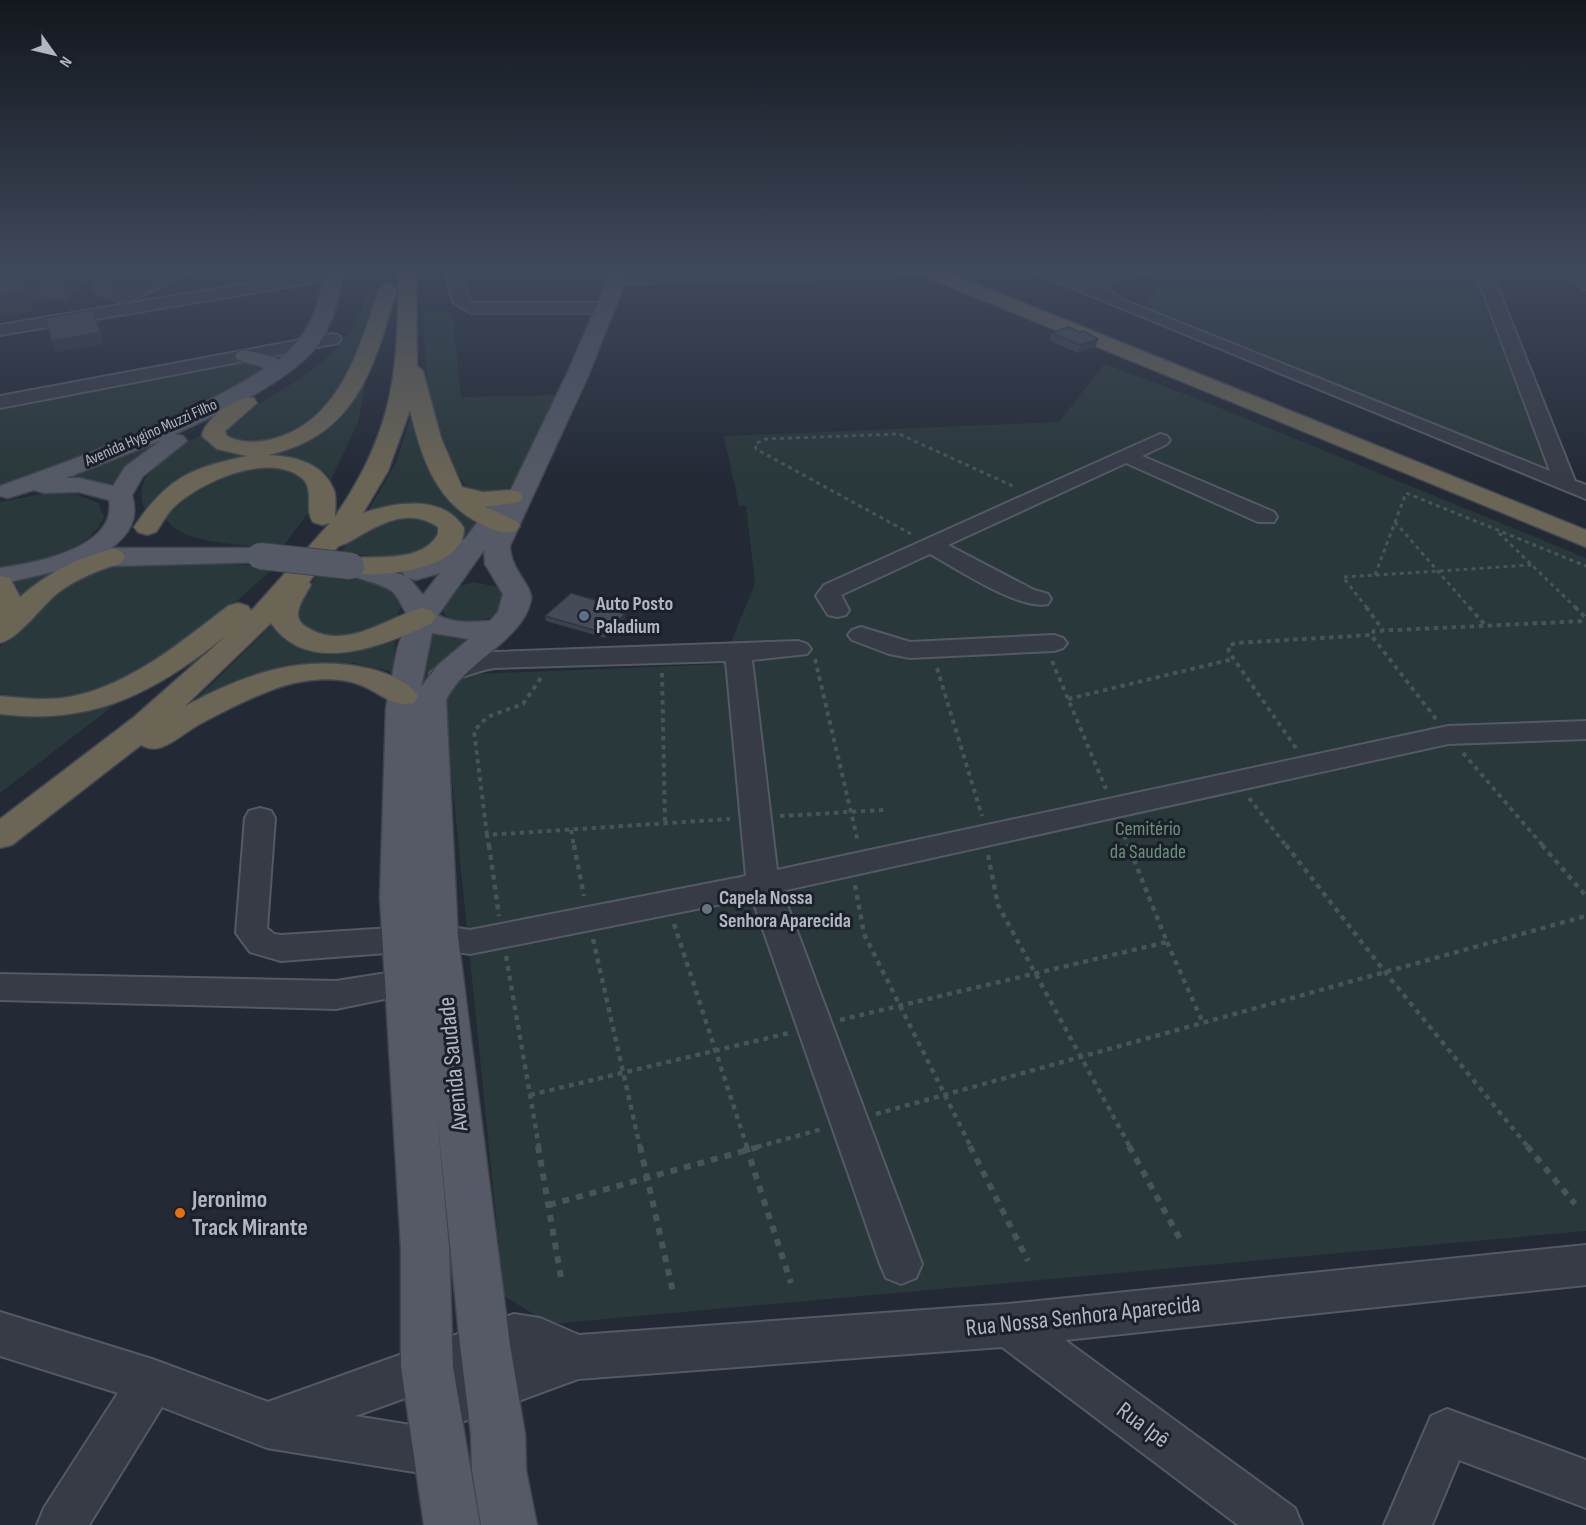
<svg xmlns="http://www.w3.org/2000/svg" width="1586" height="1525" font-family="'Sofia Sans Condensed',sans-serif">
  <rect width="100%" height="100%" fill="#232935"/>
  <g fill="#29383a">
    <path d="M370,268H376L373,319L326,414L270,445L224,439L223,426C286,384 367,357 370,268Z"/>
    <path d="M1361,268H1471L1548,470L1139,312L1170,272Z"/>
    <path d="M452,312L461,397L559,395L515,485L495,495L468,490L449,460L428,400L423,313Z"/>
    <path d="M245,361L260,366L259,371C179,424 88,454 0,488V406Z"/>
    <path d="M1104,364L1198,399L1586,558V1231L550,1324L504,1296L444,701L457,681L475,674L722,664L755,584L746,506H739L724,436L1059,422Z"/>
    <path d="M369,365L358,422L331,480L325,472L314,466L270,458L161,495L145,511C129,471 173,451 202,434L206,439L295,446L310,440L321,432Z"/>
    <path d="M412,412L417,436L439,490L482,524L456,548L464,538L463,524C442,501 397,508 368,511L396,463Z"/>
    <path d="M168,437L135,459L112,484L64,479Z"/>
    <path d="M275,466L306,476L313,506L282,548C257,546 167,545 165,513L173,503L228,471Z"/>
    <path d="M46,493L78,495L98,503L104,517C89,553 35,563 0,567V502Z"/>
    <path d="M416,518L436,526L439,531L436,545L409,557H380L339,553C358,531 387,517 416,518Z"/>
    <path d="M158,559L275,567L202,632L119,687L54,702L13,700L0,693V647L42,600L101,566Z"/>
    <path d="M80,564L19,605L17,587L11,580Z"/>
    <path d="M320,572L358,575L388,584L402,599C401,635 351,639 323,635C314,633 305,628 297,624L300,598Z"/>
    <path d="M474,582L498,587C525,618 470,626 449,619L443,612V602L454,588Z"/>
    <path d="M274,623L278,631L290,640L375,645L395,641L393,672L353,663L312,665L178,717Z"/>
    <path d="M434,633L455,639L467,638L444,662L416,697Z"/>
    <path d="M122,699L0,793V713L41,716Z"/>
  </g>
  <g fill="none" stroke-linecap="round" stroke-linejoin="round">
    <defs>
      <g id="minor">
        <path d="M178,268H199L128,302L122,304L114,299Z"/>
        <path d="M341,268H359L361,271L353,276L0,335V325Z"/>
        <path d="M445,268H461L469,300L474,303H605L613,308L605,313H471L453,302Z"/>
        <path d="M830,268H921L914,273L874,277L620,283L612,278L620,273Z"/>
        <path d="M1024,268H1046L1091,287C1095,265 1137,268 1153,268L1151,271L1110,281L1107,288L1121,299L1550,471L1474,268H1490L1575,481L1586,485V499Z"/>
        <path d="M1568,268H1583L1586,273V289L1580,287Z"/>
        <path d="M332,334L338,335L341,339L338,343L0,408V396Z"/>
        <path d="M1160,434L1167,436L1170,440L1167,444L1142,456L1274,512L1277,517L1274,522H1258L1126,463L948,545L1034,590L1048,594L1051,599L1048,604C1020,611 956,568 930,554L841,595L849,610L846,615L837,617L828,615L816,596L824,585Z"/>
        <path d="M861,627L910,642L1054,635L1063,638L1067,643L1063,648L1054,651L910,658L889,654L852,640L848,635L852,630Z"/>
        <path d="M798,641L807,644L811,649L807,654L752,660L777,870L1448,726L1586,721V739L1448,744L782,891L922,1264L916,1278L901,1284L886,1278L880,1264L752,898L470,954L439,949L281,961L250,952L236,933L245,818L249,811L260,808L271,811L275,818L267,928L274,934L281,935L439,925L470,930L746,876L726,661L495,668C475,670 454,684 434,680L430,674C440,660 478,654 495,652Z"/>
        <path d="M406,970L418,974L423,983L418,992L336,1009L0,1000V974L336,981Z"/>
        <path d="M1586,1245V1285L1065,1340L1295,1508L1302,1525H1238L1002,1347L578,1379L440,1430L456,1436L462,1453L456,1470L439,1476L267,1448L162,1407L89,1525H37L44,1508L118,1393L0,1356V1312L152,1359L268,1402L514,1314L540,1318L579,1335L1008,1304ZM425,1391L417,1394L410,1410L417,1426L355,1416Z"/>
        <path d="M1447,1409L1586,1460V1508L1459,1460L1432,1525H1384L1431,1416Z"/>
      </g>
      <g id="major">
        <path d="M325,268H343C341,292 334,318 322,339C298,378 217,415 175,434L183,436L187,441L143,476L132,495C139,518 130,534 111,548H260L269,550L273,556L269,562L75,567L0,584V568C35,563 118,548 109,500L79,492L44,493L34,490L8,498L0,496V486C91,453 181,421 264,369L260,366L238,360L235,356L238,352L245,350L274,357L278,360C309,336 320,307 325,268ZM160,441L125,467L113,486L79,478H66Z"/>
        <path d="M613,268H631L588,376L510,546C510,570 534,587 531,600C523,641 464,661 446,700L458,937L510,1345L525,1434L526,1470L537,1525H481L472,1470L471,1434L460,1345L436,1104L449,1248L453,1367L480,1525H424L401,1367V1248L380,898L386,708L397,650L408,616C403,609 399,598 393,592C378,580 347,579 338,566L341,560L351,558L361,560L405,576L402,572L406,566L431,558L458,540L465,539L490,505L504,504L566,376ZM484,550L485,564L503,594L498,612L490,621C472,622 454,624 438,615ZM440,573L423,595L409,578L416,580ZM432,633L469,639L438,665L421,687Z"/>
      </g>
      <g id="highway">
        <path d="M398,268H416L417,366L423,371L441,438L462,487L483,492L511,490L520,492L523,497L520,502L486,507L516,521L520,526L516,531C503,535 493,530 481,524C435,502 421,456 410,410L388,471L363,513C396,502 443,494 464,528C465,572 371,579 341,572L338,566L341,560C371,553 420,566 438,534V527C406,505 376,527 347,543C345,544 341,545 339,546C328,555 318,571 309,582L311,585C303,600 288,617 308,628C347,651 385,618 422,608L432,611L436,617L432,623C386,645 308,678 271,623L185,706C244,674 303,653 371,669C387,673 409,682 418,696L414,703C393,708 382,694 363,686C338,675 302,679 277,688C249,698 224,711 198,725C186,732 175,742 162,747C154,750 148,749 141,745L12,845L0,848V819L134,717L227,635C155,692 94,726 0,714V696C23,698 46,701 69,697C129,686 181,642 228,606L238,603L248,606L251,611L330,523L322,525L313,522C303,508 317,488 299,476C265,453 201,482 175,506C167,513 162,524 156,532L147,535L138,532L134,527C167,478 190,468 247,456L217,449L202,436C204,420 237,394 254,398L257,403L225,431L227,436C243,444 259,443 276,438C341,419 360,346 379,289L388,283L397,289C374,367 357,436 268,455C293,456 322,462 333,488C337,495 335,508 335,517L338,512C395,428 399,366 398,268Z"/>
        <path d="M911,268H937L1586,530V547L914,272Z"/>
        <path d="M112,549L121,551L125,557L121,563C99,570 78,578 59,592C41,606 20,638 0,643V576L10,578L20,597C47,573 77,558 112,549Z"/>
      </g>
    </defs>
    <use href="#minor" stroke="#545964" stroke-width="4"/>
    <use href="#major" stroke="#40444f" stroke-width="3"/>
    <use href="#highway" stroke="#414651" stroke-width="3"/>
    <g stroke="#475458" stroke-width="3" stroke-dasharray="4 4" stroke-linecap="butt">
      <path d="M1395,522L1470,608"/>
      <path d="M1499,533L1576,608"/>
      <path d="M911,534L756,449L755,444L765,439L899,434L1015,487"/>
      <path d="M1375,575L1406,493L1586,566"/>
      <path d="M1367,608L1343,577L1533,565"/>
    </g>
    <g stroke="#475458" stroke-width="4" stroke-dasharray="4.5 4.5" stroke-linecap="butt">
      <path d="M1366,607L1383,630"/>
      <path d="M1469,607L1485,625"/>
      <path d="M1575,607L1586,618"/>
      <path d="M815,659L858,842"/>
      <path d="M1052,661L1106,789"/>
      <path d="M937,668L982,816"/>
      <path d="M662,673L665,824"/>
      <path d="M1068,699L1233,659"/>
      <path d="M1436,719L1371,635L1374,631L1586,621"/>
      <path d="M1296,748L1229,652L1228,646L1236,643L1371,635"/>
      <path d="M1463,753L1544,847"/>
      <path d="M1249,798L1287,847"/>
      <path d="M780,816L884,810"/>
      <path d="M1121,827L1129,847"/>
      <path d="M571,830L574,847"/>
      <path d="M487,835L474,731L487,717L523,704L541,678"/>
      <path d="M489,847L487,835L730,819"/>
    </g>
    <g stroke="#475458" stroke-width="4.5" stroke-dasharray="5 5" stroke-linecap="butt">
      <path d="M489,845L499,916"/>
      <path d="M574,845L584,896"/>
      <path d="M1286,845L1385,972L1528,1147"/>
      <path d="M1542,845L1586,896"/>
      <path d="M988,855L998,905L1130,1147"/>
      <path d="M855,885L864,934L971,1147"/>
      <path d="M674,924L747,1147"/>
      <path d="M593,939L640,1147"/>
      <path d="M1167,942L1203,1023"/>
      <path d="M506,956L539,1147"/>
      <path d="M840,1020L1167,942L1128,845"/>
      <path d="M530,1095L789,1033"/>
      <path d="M876,1114L1586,916"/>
      <path d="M757,1147L822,1129"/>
    </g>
    <g stroke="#475458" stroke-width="6" stroke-dasharray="7 7" stroke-linecap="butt">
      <path d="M538,1146L561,1278"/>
      <path d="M640,1146L673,1292"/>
      <path d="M746,1146L791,1283"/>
      <path d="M970,1146L1028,1261"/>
      <path d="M1129,1146L1180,1239"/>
      <path d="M1527,1146L1575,1204"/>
      <path d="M549,1205L762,1146"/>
    </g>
    <use href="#minor" fill="#373b46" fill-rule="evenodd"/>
    <use href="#major" fill="#555a66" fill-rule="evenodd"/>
    <use href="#highway" fill="#6b6555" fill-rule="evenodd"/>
    <defs>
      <path id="major-bridge" d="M260,556L351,566"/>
    </defs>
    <use href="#major-bridge" stroke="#40444f" stroke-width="28" stroke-linecap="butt"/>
    <use href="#major-bridge" stroke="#555a66" stroke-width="26"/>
  </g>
  <g fill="#3b414d">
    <path d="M0,268L33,272L38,268H180V270L178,273L114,300L96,296L90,280L67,300L44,299L31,303L33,311L0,316Z"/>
    <path d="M1051,333L1096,346L1078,353L1050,341Z"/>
    <path d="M612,605L613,609L612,610L625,618L605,638L546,621L545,616Z"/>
  </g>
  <g fill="#30353e">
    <path d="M7,268H32L44,299L31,303L33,311L0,316V272Z"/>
    <path d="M72,268H105L99,269L98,273L89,275L90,280L67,300L59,279Z"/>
    <path d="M107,268H180V270L178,273L114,300L106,279Z"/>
    <path d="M100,332L104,344L56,352L52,341Z"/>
    <path d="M1098,339L1096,346L1078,353L1080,345Z"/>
    <path d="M625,614V618L605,638L604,633Z"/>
  </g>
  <g fill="#454c59" stroke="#30353e" stroke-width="1.5">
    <path d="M0,268H7L0,272Z"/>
    <path d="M38,268H72L59,279L36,278L23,282L25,290L0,294V282L23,279Z"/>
    <path d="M105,268H132L106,279L89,275Z"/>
    <path d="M92,310L100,332L52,341L45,318Z"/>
    <path d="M1068,327L1080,332L1084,331L1098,339L1080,345L1051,333Z"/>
    <path d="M571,593L612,605L608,609L625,614L604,633L545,616Z"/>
  </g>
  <linearGradient id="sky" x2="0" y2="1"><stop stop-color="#13171d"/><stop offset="0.56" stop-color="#3f495c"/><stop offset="1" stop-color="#3f495c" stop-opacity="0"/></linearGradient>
  <rect width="1586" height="482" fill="url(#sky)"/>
  <circle fill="#5c6f8a" stroke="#1c202b" stroke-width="2" cx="584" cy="616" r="6"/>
  <circle fill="#6b7280" stroke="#1c202b" stroke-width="2" cx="707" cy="909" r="6"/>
  <circle fill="#e8710a" stroke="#1c202b" stroke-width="2" cx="180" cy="1213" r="6"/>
  <g text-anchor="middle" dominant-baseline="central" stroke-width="6" stroke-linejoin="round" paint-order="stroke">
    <g font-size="16" fill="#b1b6c2" stroke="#1c202b">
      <text transform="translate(151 433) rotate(-24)">Avenida Hygino Muzzi Filho</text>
    </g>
    <g font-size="20" font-weight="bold" fill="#b1b6c2" stroke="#1c202b" text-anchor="start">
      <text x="596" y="604">Auto Posto<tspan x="596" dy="23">Paladium</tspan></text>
      <text x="719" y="898">Capela Nossa<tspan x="719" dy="23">Senhora Aparecida</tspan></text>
    </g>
    <g font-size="20" fill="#6c9078" stroke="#1c202b">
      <text x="1148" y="829">Cemitério<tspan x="1148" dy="23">da Saudade</tspan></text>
    </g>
    <g font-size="24" fill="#b1b6c2" stroke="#1c202b">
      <text transform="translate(453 1064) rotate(-96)">Avenida Saudade</text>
      <text transform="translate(1083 1316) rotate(-6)">Rua Nossa Senhora Aparecida</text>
      <text transform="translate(1143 1425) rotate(37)">Rua Ipê</text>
    </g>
    <g font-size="24" font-weight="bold" fill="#b1b6c2" stroke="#1c202b" text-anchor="start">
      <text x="192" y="1199">Jeronimo<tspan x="192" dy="28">Track Mirante</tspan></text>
    </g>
  </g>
  <g transform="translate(54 54) rotate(124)" stroke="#1c202b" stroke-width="4.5" paint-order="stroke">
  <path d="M0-4.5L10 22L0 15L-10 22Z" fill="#b1b6c2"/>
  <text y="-9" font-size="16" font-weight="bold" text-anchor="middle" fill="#b1b6c2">N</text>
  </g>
</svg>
